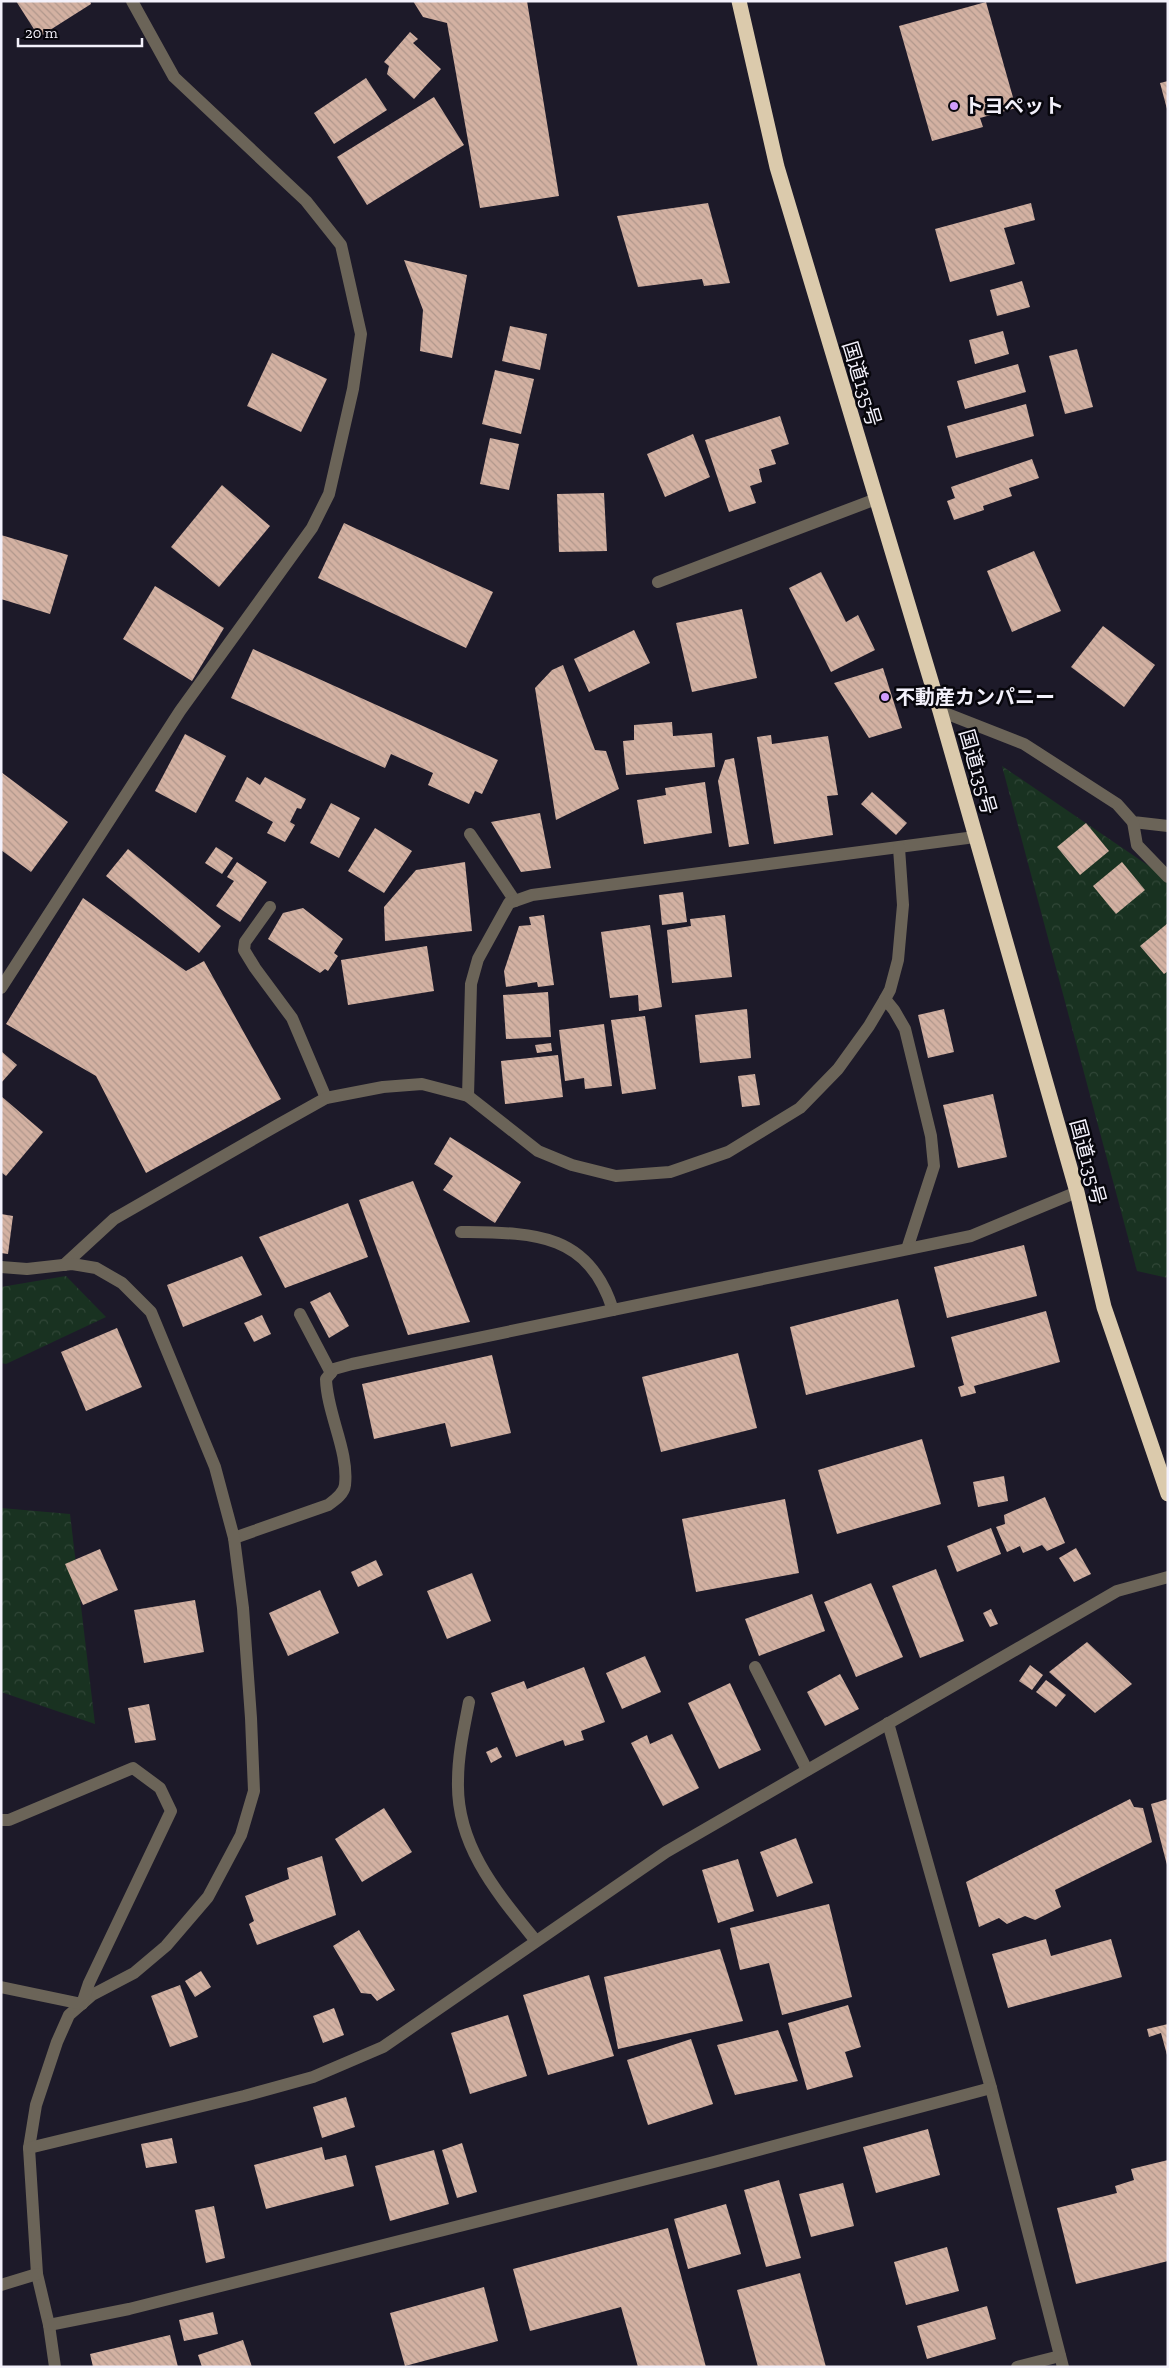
<svg xmlns="http://www.w3.org/2000/svg" width="1169" height="2368" font-family="'Zilla Slab','Noto Sans JP',serif">
  <defs>
    <pattern id="forest-crowns" width="20" height="18" patternUnits="userSpaceOnUse" patternTransform="scale(1.25)"><rect width="20" height="18" fill="#193221"/><path d="M2 6a3 3 0 1 1 6 0M12 15a3 3 0 1 1 6 0" fill="none" stroke="#304637"/></pattern>
    <pattern id="building-back-hatch" width="6" height="6" patternUnits="userSpaceOnUse" patternTransform="scale(1.25)"><rect width="6" height="6" fill="#d3b1a2"/><path d="M-1 5l2 2M0 0l6 6M5-1l2 2" fill="none" stroke="#b0978c"/></pattern>
  </defs>
  <rect width="100%" height="100%" fill="#1d1a29"/>
  <g fill="url(#forest-crowns)">
    <path d="M1002,766L1168,879V1278L1137,1271Z"/>
    <path d="M66,1276L106,1317L6,1364L1,1363V1287Z"/>
    <path d="M1,1508L70,1514L95,1724L1,1692Z"/>
  </g>
  <g fill="url(#building-back-hatch)">
    <path d="M16,1H90L91,4L39,37Z"/>
    <path d="M413,1H527L559,196L480,208L447,23L423,17Z"/>
    <path d="M986,2L1016,108L980,118L983,127L932,141L899,26Z"/>
    <path d="M410,32L418,39L413,43L441,69L414,99L387,74L389,66L384,62Z"/>
    <path d="M366,78L387,110L334,144L314,113Z"/>
    <path d="M1168,81V109H1167L1160,83Z"/>
    <path d="M434,97L464,145L367,205L337,157Z"/>
    <path d="M708,203L730,283L704,286L702,279L638,287L617,216Z"/>
    <path d="M1031,203L1035,220L1004,228L1015,264L950,282L935,229Z"/>
    <path d="M404,260L467,275L452,358L420,351L423,310Z"/>
    <path d="M1022,281L1030,307L997,316L990,290Z"/>
    <path d="M510,326L547,334L540,370L502,361Z"/>
    <path d="M1003,331L1009,354L975,364L969,340Z"/>
    <path d="M1077,349L1093,407L1065,414L1049,356Z"/>
    <path d="M272,353L327,379L301,432L247,406Z"/>
    <path d="M1018,364L1026,392L965,409L957,381Z"/>
    <path d="M495,370L534,379L521,434L482,424Z"/>
    <path d="M1026,404L1034,436L956,458L947,426Z"/>
    <path d="M780,416L789,444L771,450L776,464L759,469L762,482L750,486L756,503L729,512L705,440Z"/>
    <path d="M693,434L710,477L665,497L647,454Z"/>
    <path d="M490,438L519,444L509,490L480,484Z"/>
    <path d="M1032,459L1039,478L1009,488L1012,496L983,506L984,510L954,520L947,501L955,498L951,487Z"/>
    <path d="M222,485L270,526L219,587L171,547Z"/>
    <path d="M604,493L607,551L559,552L557,494Z"/>
    <path d="M344,523L493,592L466,648L318,578Z"/>
    <path d="M1,535L68,555L50,614L1,599Z"/>
    <path d="M1034,551L1061,611L1012,632L987,571Z"/>
    <path d="M821,572L846,622L858,615L875,650L831,672L789,588Z"/>
    <path d="M155,586L224,628L192,681L123,639Z"/>
    <path d="M742,609L757,678L692,692L676,623Z"/>
    <path d="M1103,626L1155,665L1124,707L1071,667Z"/>
    <path d="M634,630L650,663L589,692L574,659Z"/>
    <path d="M253,649L498,760L482,794L475,791L469,804L428,785L433,773L391,754L385,768L231,698Z"/>
    <path d="M563,665L595,750L606,751L619,789L556,820L535,688L552,670Z"/>
    <path d="M883,668L902,728L869,738L834,683Z"/>
    <path d="M672,722L673,736L712,733L715,767L626,775L623,741L634,740V725Z"/>
    <path d="M185,734L226,756L196,813L155,791Z"/>
    <path d="M771,735L772,744L828,736L838,795L827,796L833,835L774,844L757,737Z"/>
    <path d="M734,758L749,844L729,847L718,781L725,760Z"/>
    <path d="M1,772L68,822L31,872L1,850Z"/>
    <path d="M247,777L260,785L265,777L306,799L301,809L297,808L290,822L295,825L285,842L267,833L273,822L235,801Z"/>
    <path d="M705,782L712,833L644,844L637,800L666,795L665,788Z"/>
    <path d="M872,792L907,823L896,835L861,804Z"/>
    <path d="M331,803L360,818L339,858L310,843Z"/>
    <path d="M540,813L551,868L521,872L491,822Z"/>
    <path d="M1086,823L1109,851L1080,875L1057,847Z"/>
    <path d="M375,828L412,851L384,893L348,871Z"/>
    <path d="M216,847L233,858L222,874L205,863Z"/>
    <path d="M128,849L221,926L199,953L106,876Z"/>
    <path d="M237,862L267,882L240,922L216,906L234,881L227,877Z"/>
    <path d="M465,862L472,931L385,941L384,907L416,870Z"/>
    <path d="M1122,862L1145,890L1116,914L1093,886Z"/>
    <path d="M683,892L687,922L662,925L659,895Z"/>
    <path d="M83,898L186,971L204,961L281,1099L146,1173L96,1076L6,1024Z"/>
    <path d="M303,908L343,939L334,953L338,956L328,971L325,969L320,973L268,939L283,913Z"/>
    <path d="M544,915L554,985L538,987L537,982L506,987L504,971L519,926L531,925L529,917Z"/>
    <path d="M725,915L732,977L672,983L667,930L691,926L690,919Z"/>
    <path d="M1168,923V971L1164,974L1140,946Z"/>
    <path d="M650,925L662,1007L639,1011L638,995L610,998L601,932Z"/>
    <path d="M427,946L434,991L348,1005L341,960Z"/>
    <path d="M548,992L551,1037L506,1039L503,995Z"/>
    <path d="M747,1009L751,1058L700,1063L695,1015Z"/>
    <path d="M944,1009L954,1052L928,1058L918,1015Z"/>
    <path d="M645,1016L656,1089L622,1094L611,1020Z"/>
    <path d="M604,1024L612,1086L585,1089L584,1078L565,1081L559,1030Z"/>
    <path d="M551,1043L552,1051L537,1053L535,1045Z"/>
    <path d="M1,1051L17,1065L1,1083Z"/>
    <path d="M558,1055L563,1097L505,1104L501,1061Z"/>
    <path d="M755,1074L760,1105L742,1107L738,1076Z"/>
    <path d="M993,1094L1007,1157L958,1168L943,1105Z"/>
    <path d="M1,1096L43,1132L6,1176L1,1172Z"/>
    <path d="M450,1137L521,1182L495,1223L443,1190L453,1176L434,1164Z"/>
    <path d="M413,1181L470,1322L408,1335L359,1200Z"/>
    <path d="M348,1203L368,1257L285,1288L259,1237Z"/>
    <path d="M1,1214L13,1216L8,1254L1,1253Z"/>
    <path d="M1024,1245L1037,1296L947,1318L934,1267Z"/>
    <path d="M242,1256L262,1295L183,1327L167,1285Z"/>
    <path d="M330,1292L349,1326L329,1338L310,1302Z"/>
    <path d="M898,1299L915,1367L806,1395L790,1327Z"/>
    <path d="M1046,1311L1060,1362L974,1386L976,1393L961,1397L958,1387L964,1385L951,1337Z"/>
    <path d="M262,1315L271,1334L254,1342L244,1323Z"/>
    <path d="M117,1328L142,1387L86,1411L61,1352Z"/>
    <path d="M738,1353L757,1428L661,1452L642,1377Z"/>
    <path d="M492,1355L511,1433L451,1447L445,1423L374,1439L362,1384Z"/>
    <path d="M922,1439L941,1504L837,1534L818,1470Z"/>
    <path d="M1004,1476L1008,1501L978,1507L973,1482Z"/>
    <path d="M1045,1497L1065,1543L1047,1551L1042,1545L1023,1553L1020,1546L1007,1552L996,1527L1005,1524L1004,1515Z"/>
    <path d="M785,1499L799,1573L696,1592L682,1519Z"/>
    <path d="M991,1528L1001,1554L957,1572L947,1546Z"/>
    <path d="M1076,1548L1091,1574L1074,1582L1059,1558Z"/>
    <path d="M100,1549L118,1590L83,1605L65,1564Z"/>
    <path d="M376,1560L383,1575L358,1587L351,1572Z"/>
    <path d="M936,1569L964,1641L920,1658L892,1586Z"/>
    <path d="M472,1573L491,1621L447,1639L427,1591Z"/>
    <path d="M871,1583L903,1657L856,1677L824,1602Z"/>
    <path d="M320,1590L339,1633L288,1656L269,1613Z"/>
    <path d="M812,1594L825,1631L759,1656L745,1619Z"/>
    <path d="M195,1600L204,1652L144,1663L134,1610Z"/>
    <path d="M991,1609L998,1624L990,1627L983,1613Z"/>
    <path d="M1087,1642L1132,1684L1095,1713L1049,1672Z"/>
    <path d="M645,1656L661,1692L622,1709L606,1673Z"/>
    <path d="M1030,1665L1043,1675L1032,1690L1019,1681Z"/>
    <path d="M584,1667L605,1722L581,1731L584,1740L565,1746L563,1740L516,1757L491,1693L524,1681L527,1689Z"/>
    <path d="M840,1674L859,1709L825,1726L807,1692Z"/>
    <path d="M1046,1680L1066,1695L1056,1707L1036,1692Z"/>
    <path d="M730,1683L761,1750L719,1769L688,1703Z"/>
    <path d="M149,1704L156,1740L135,1743L128,1708Z"/>
    <path d="M672,1734L699,1788L663,1806L631,1743L647,1735L650,1744Z"/>
    <path d="M497,1747L502,1757L491,1763L486,1752Z"/>
    <path d="M1130,1799L1134,1807L1143,1808L1152,1842L1055,1890L1061,1907L1035,1920L1025,1916L1007,1924L999,1918L979,1927L966,1882Z"/>
    <path d="M1168,1799V1865H1167L1151,1804Z"/>
    <path d="M384,1808L412,1852L362,1882L335,1839Z"/>
    <path d="M796,1838L813,1883L777,1897L760,1852Z"/>
    <path d="M322,1856L336,1915L257,1945L249,1924L254,1921L245,1896L289,1879L287,1868Z"/>
    <path d="M738,1859L754,1911L718,1923L702,1870Z"/>
    <path d="M829,1904L852,1997L782,2015L769,1963L740,1970L730,1928Z"/>
    <path d="M359,1930L395,1990L377,2001L371,1994L361,1993L333,1946Z"/>
    <path d="M1046,1939L1051,1956L1111,1939L1122,1977L1008,2008L992,1954Z"/>
    <path d="M720,1949L743,2021L618,2049L604,1977Z"/>
    <path d="M201,1971L211,1987L195,1997L185,1981Z"/>
    <path d="M589,1975L614,2056L548,2075L523,1995Z"/>
    <path d="M180,1985L198,2037L170,2047L151,1996Z"/>
    <path d="M848,2005L861,2047L845,2052L853,2077L807,2090L788,2023Z"/>
    <path d="M334,2008L344,2035L323,2043L313,2016Z"/>
    <path d="M508,2015L527,2076L470,2094L451,2033Z"/>
    <path d="M1168,2024V2055H1167L1161,2033L1149,2037L1147,2029Z"/>
    <path d="M778,2030L798,2081L735,2095L717,2045Z"/>
    <path d="M691,2039L713,2104L648,2125L627,2060Z"/>
    <path d="M346,2097L355,2127L322,2138L313,2107Z"/>
    <path d="M928,2129L940,2175L876,2193L863,2147Z"/>
    <path d="M172,2138L177,2163L146,2168L141,2144Z"/>
    <path d="M462,2143L477,2192L457,2198L442,2150Z"/>
    <path d="M322,2147L325,2160L346,2155L354,2186L266,2209L254,2165Z"/>
    <path d="M434,2150L449,2204L390,2221L375,2166Z"/>
    <path d="M1168,2160V2261L1076,2284L1057,2208L1117,2193L1115,2186L1134,2180L1131,2169Z"/>
    <path d="M779,2180L801,2258L766,2267L744,2190Z"/>
    <path d="M843,2183L854,2226L811,2237L799,2194Z"/>
    <path d="M726,2204L741,2254L688,2269L674,2219Z"/>
    <path d="M214,2206L225,2258L206,2263L195,2210Z"/>
    <path d="M668,2228L706,2367H638L621,2307L530,2331L513,2269Z"/>
    <path d="M947,2247L959,2291L906,2305L894,2262Z"/>
    <path d="M800,2273L826,2367H758L737,2290Z"/>
    <path d="M484,2287L498,2341L405,2366L390,2313Z"/>
    <path d="M987,2306L996,2339L927,2359L917,2326Z"/>
    <path d="M213,2312L218,2334L184,2341L179,2320Z"/>
    <path d="M170,2335L178,2367H93L90,2354Z"/>
    <path d="M243,2340L252,2367H202L198,2355Z"/>
  </g>
  <g fill="none" stroke-linecap="round" stroke-linejoin="round">
    <g stroke="#6b6458" stroke-width="12">
      <path d="M658,582L876,499"/>
      <path d="M470,834L515,901"/>
      <path d="M270,907L245,942L244,950L255,968L292,1018L326,1098"/>
      <path d="M885,999L894,1010L905,1029L931,1136L934,1166L907,1249"/>
      <path d="M468,1096L471,984L478,959L509,903L532,895L975,837"/>
      <path d="M461,1232C532,1233 588,1231 613,1310"/>
      <path d="M64,1265L114,1219L276,1126L326,1098L383,1087L422,1084L468,1096L538,1151L572,1165L616,1176L670,1172L728,1152L800,1108L838,1069L869,1026L885,999L890,990L898,960L903,905L899,848"/>
      <path d="M300,1314L331,1373"/>
      <path d="M234,1538L328,1505C335,1500 344,1494 345,1485C349,1451 327,1414 326,1379L334,1369L352,1364L971,1236L1077,1192"/>
      <path d="M755,1667L807,1770"/>
      <path d="M469,1702C464,1728 458,1754 458,1781C456,1846 498,1894 536,1941"/>
    </g>
    <g stroke="#6b6458" stroke-width="12">
      <path d="M940,711L1024,744L1117,804L1133,822L1168,826"/>
      <path d="M1133,822L1137,845L1168,877"/>
      <path d="M1,988L180,711L312,528L329,494L353,389L361,334L341,245L306,201L174,77L132,1"/>
      <path d="M1,1267L27,1269L72,1264L96,1268L122,1283L151,1312L215,1467L234,1538L243,1608L251,1718L254,1791L241,1835L208,1897L166,1946L134,1973L92,1995L69,2015L57,2042L36,2105L29,2148L37,2274L49,2325L55,2367"/>
      <path d="M888,1723L991,2088L1063,2367"/>
      <path d="M1,1820H9L133,1768L160,1788L171,1811L89,1983L82,2004L1,1987"/>
      <path d="M29,2148L244,2096L313,2077L383,2047L666,1852L1117,1591L1168,1577"/>
      <path d="M1,2285L37,2274"/>
      <path d="M49,2325L129,2309L710,2163L991,2088"/>
      <path d="M1017,2367L1060,2356"/>
    </g>
    <path stroke="#dbcaac" stroke-width="15" d="M739,1L777,167L940,711L1077,1192L1104,1307L1168,1494"/>
  </g>
  <g fill="#d19dfe" stroke="#07060c" stroke-width="2">
    <circle cx="954" cy="106" r="5"/>
    <circle cx="885" cy="697" r="5"/>
  </g>
  <g text-anchor="middle" dominant-baseline="central" stroke-width="5" stroke-linejoin="round" paint-order="stroke">
    <g font-size="20" font-weight="bold" fill="#f3f1fb" stroke="#07060c" text-anchor="start">
      <text x="964" y="106">トヨペット</text>
      <text x="895" y="697">不動産カンパニー</text>
    </g>
    <g font-size="20" fill="#f3f1fb" stroke="#07060c">
      <text transform="translate(862 384) rotate(73)">国道135号</text>
      <text transform="translate(978 772) rotate(74)">国道135号</text>
      <text transform="translate(1088 1162) rotate(75)">国道135号</text>
    </g>
  </g>
  <rect width="1169" height="2368" fill="none" stroke="#f3f1fb" stroke-width="5"/>
  <path d="M18 38v8h124v-8" fill="none" stroke="#f3f1fb" stroke-width="2.5"/>
  <text x="25" y="38" font-size="15" fill="#f3f1fb" stroke="#07060c" stroke-width="4" paint-order="stroke">20 m</text>
</svg>
